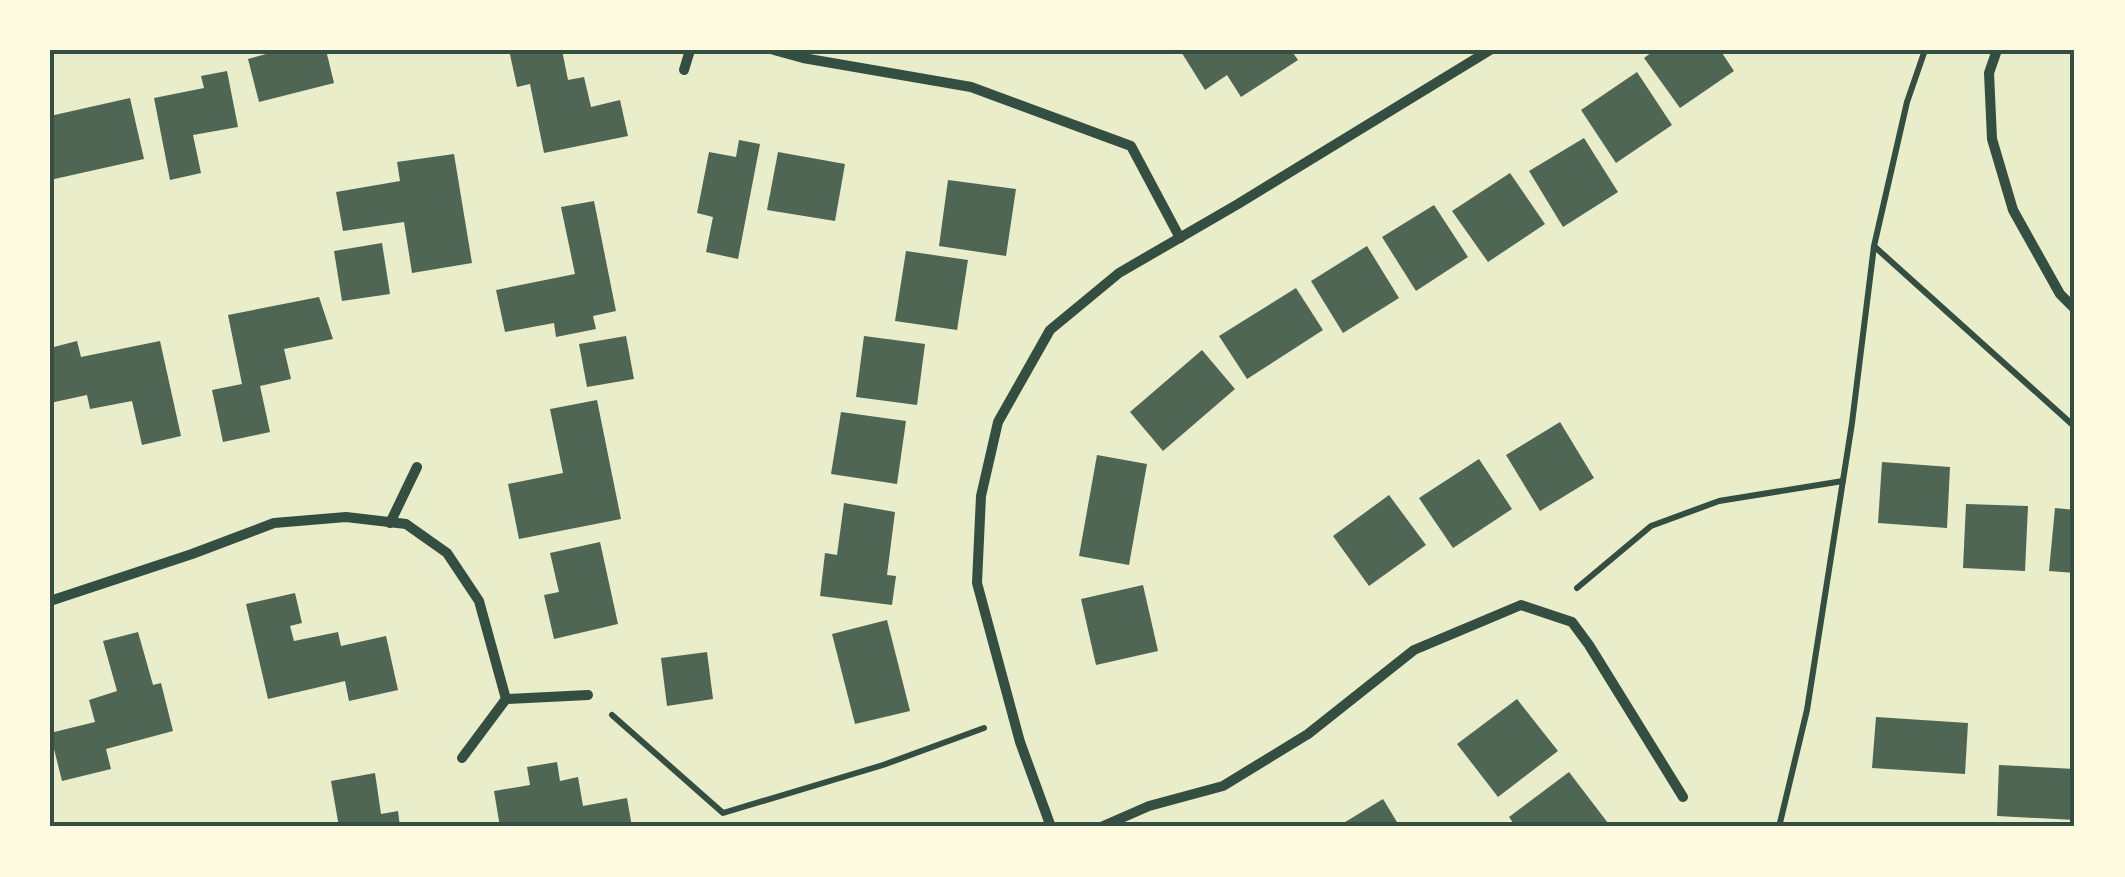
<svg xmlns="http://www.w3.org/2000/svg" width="2125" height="877" font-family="Literata,serif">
  <rect width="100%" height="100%" fill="#e9edc9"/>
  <g fill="#4f6655">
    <path d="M281,50H326L334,83L259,102L248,59Z"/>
    <path d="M509,50H562L568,80L584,77L591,107L620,100L628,136L544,153L530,84L517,87Z"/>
    <path d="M1180,50H1291L1298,60L1241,97L1227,75L1205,90Z"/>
    <path d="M1655,50H1720L1734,71L1680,108L1644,58Z"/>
    <path d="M227,71L238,127L193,135L201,173L170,180L154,98L204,88L201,76Z"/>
    <path d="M1637,72L1672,125L1616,163L1581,110Z"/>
    <path d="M130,98L144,159L50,180V116Z"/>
    <path d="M1584,138L1618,192L1563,227L1529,171Z"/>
    <path d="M739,140L760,144L738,259L706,252L713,217L697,213L709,152L736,157Z"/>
    <path d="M778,152L845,164L835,221L767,210Z"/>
    <path d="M454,154L472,263L412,273L404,222L343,231L336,192L400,181L397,162Z"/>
    <path d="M1510,173L1545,224L1488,262L1452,211Z"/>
    <path d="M948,180L1016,189L1006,256L939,246Z"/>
    <path d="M594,201L616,311L593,316L596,329L556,337L554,323L505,332L496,290L575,274L561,207Z"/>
    <path d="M1434,205L1468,257L1416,291L1382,237Z"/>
    <path d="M382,243L390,294L342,301L334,251Z"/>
    <path d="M1367,246L1399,298L1343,333L1311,281Z"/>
    <path d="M906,251L968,260L957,330L895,321Z"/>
    <path d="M1296,288L1323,330L1247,379L1219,336Z"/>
    <path d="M319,297L333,339L284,349L291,379L260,386L270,432L223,442L212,390L242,384L228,315Z"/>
    <path d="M626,336L634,379L587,387L579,344Z"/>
    <path d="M864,336L925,344L917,405L856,397Z"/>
    <path d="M77,341L81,357L160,341L181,436L142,445L132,401L90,409L87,395L50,403V348Z"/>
    <path d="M1202,350L1235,389L1163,451L1130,412Z"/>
    <path d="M597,400L621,519L519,539L508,484L563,473L550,409Z"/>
    <path d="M841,412L906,421L897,484L831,474Z"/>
    <path d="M1560,422L1594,478L1540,511L1506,455Z"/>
    <path d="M1097,455L1147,464L1129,565L1079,556Z"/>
    <path d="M1479,459L1512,509L1453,548L1419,498Z"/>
    <path d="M1882,462L1950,467L1947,528L1878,523Z"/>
    <path d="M1389,495L1426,545L1369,586L1333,536Z"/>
    <path d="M844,503L895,512L887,575L896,576L892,605L820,596L825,553L837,555Z"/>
    <path d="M1966,504L2028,506L2025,571L1963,568Z"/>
    <path d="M2055,508L2075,510V573L2049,571Z"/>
    <path d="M600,542L618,624L554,639L544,595L559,592L550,553Z"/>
    <path d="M1143,585L1158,651L1096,665L1081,599Z"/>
    <path d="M295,593L302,623L290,626L294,641L338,632L341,646L386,636L398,690L349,701L345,681L268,699L246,604Z"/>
    <path d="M887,620L910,711L855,724L832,634Z"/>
    <path d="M138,632L153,685L161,683L173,731L106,749L111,769L62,781L50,733L95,722L89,700L117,691L103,641Z"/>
    <path d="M707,652L713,699L667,706L661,658Z"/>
    <path d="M1517,699L1558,751L1498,797L1457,744Z"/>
    <path d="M1876,717L1968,723L1965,774L1872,768Z"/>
    <path d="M557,762L560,781L578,777L583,806L627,798L632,827H500L494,791L530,785L527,767Z"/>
    <path d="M1999,765L2075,769V820L1997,816Z"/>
    <path d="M1569,772L1611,827H1516L1509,817Z"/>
    <path d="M375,773L381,814L398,811L400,827H339L331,781Z"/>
    <path d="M1383,799L1400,827H1337Z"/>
  </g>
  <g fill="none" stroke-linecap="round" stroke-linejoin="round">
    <g stroke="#344e41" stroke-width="6">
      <path d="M1875,247L2075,427"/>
      <path d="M1577,588L1651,526L1719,501L1843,481"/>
      <path d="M612,715L723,813L883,765L984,728"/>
      <path d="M1779,827L1807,710L1852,423L1874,246L1907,102L1925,50"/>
    </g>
    <g stroke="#344e41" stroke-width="10">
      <path d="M774,50L803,58L971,87L1131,146L1180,238"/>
      <path d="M1997,50L1989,73L1992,139L2013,210L2060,294L2075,309"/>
      <path d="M684,70L690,50"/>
      <path d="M390,523L417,467"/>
      <path d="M50,601L192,554L274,523L346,517L406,524L447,553L479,601L506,699"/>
      <path d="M462,758L506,699L588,695"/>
      <path d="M1051,827L1020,742L977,583L981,496L998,422L1050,330L1119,273L1238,204L1490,50"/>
      <path d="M1101,827L1149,806L1223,786L1308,734L1414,650L1521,605L1572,622L1589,645L1683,797"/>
    </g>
  </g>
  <rect width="2125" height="877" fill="none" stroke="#fefae0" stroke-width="105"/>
  <rect x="52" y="52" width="2020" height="772" fill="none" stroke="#344e41" stroke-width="4"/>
</svg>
